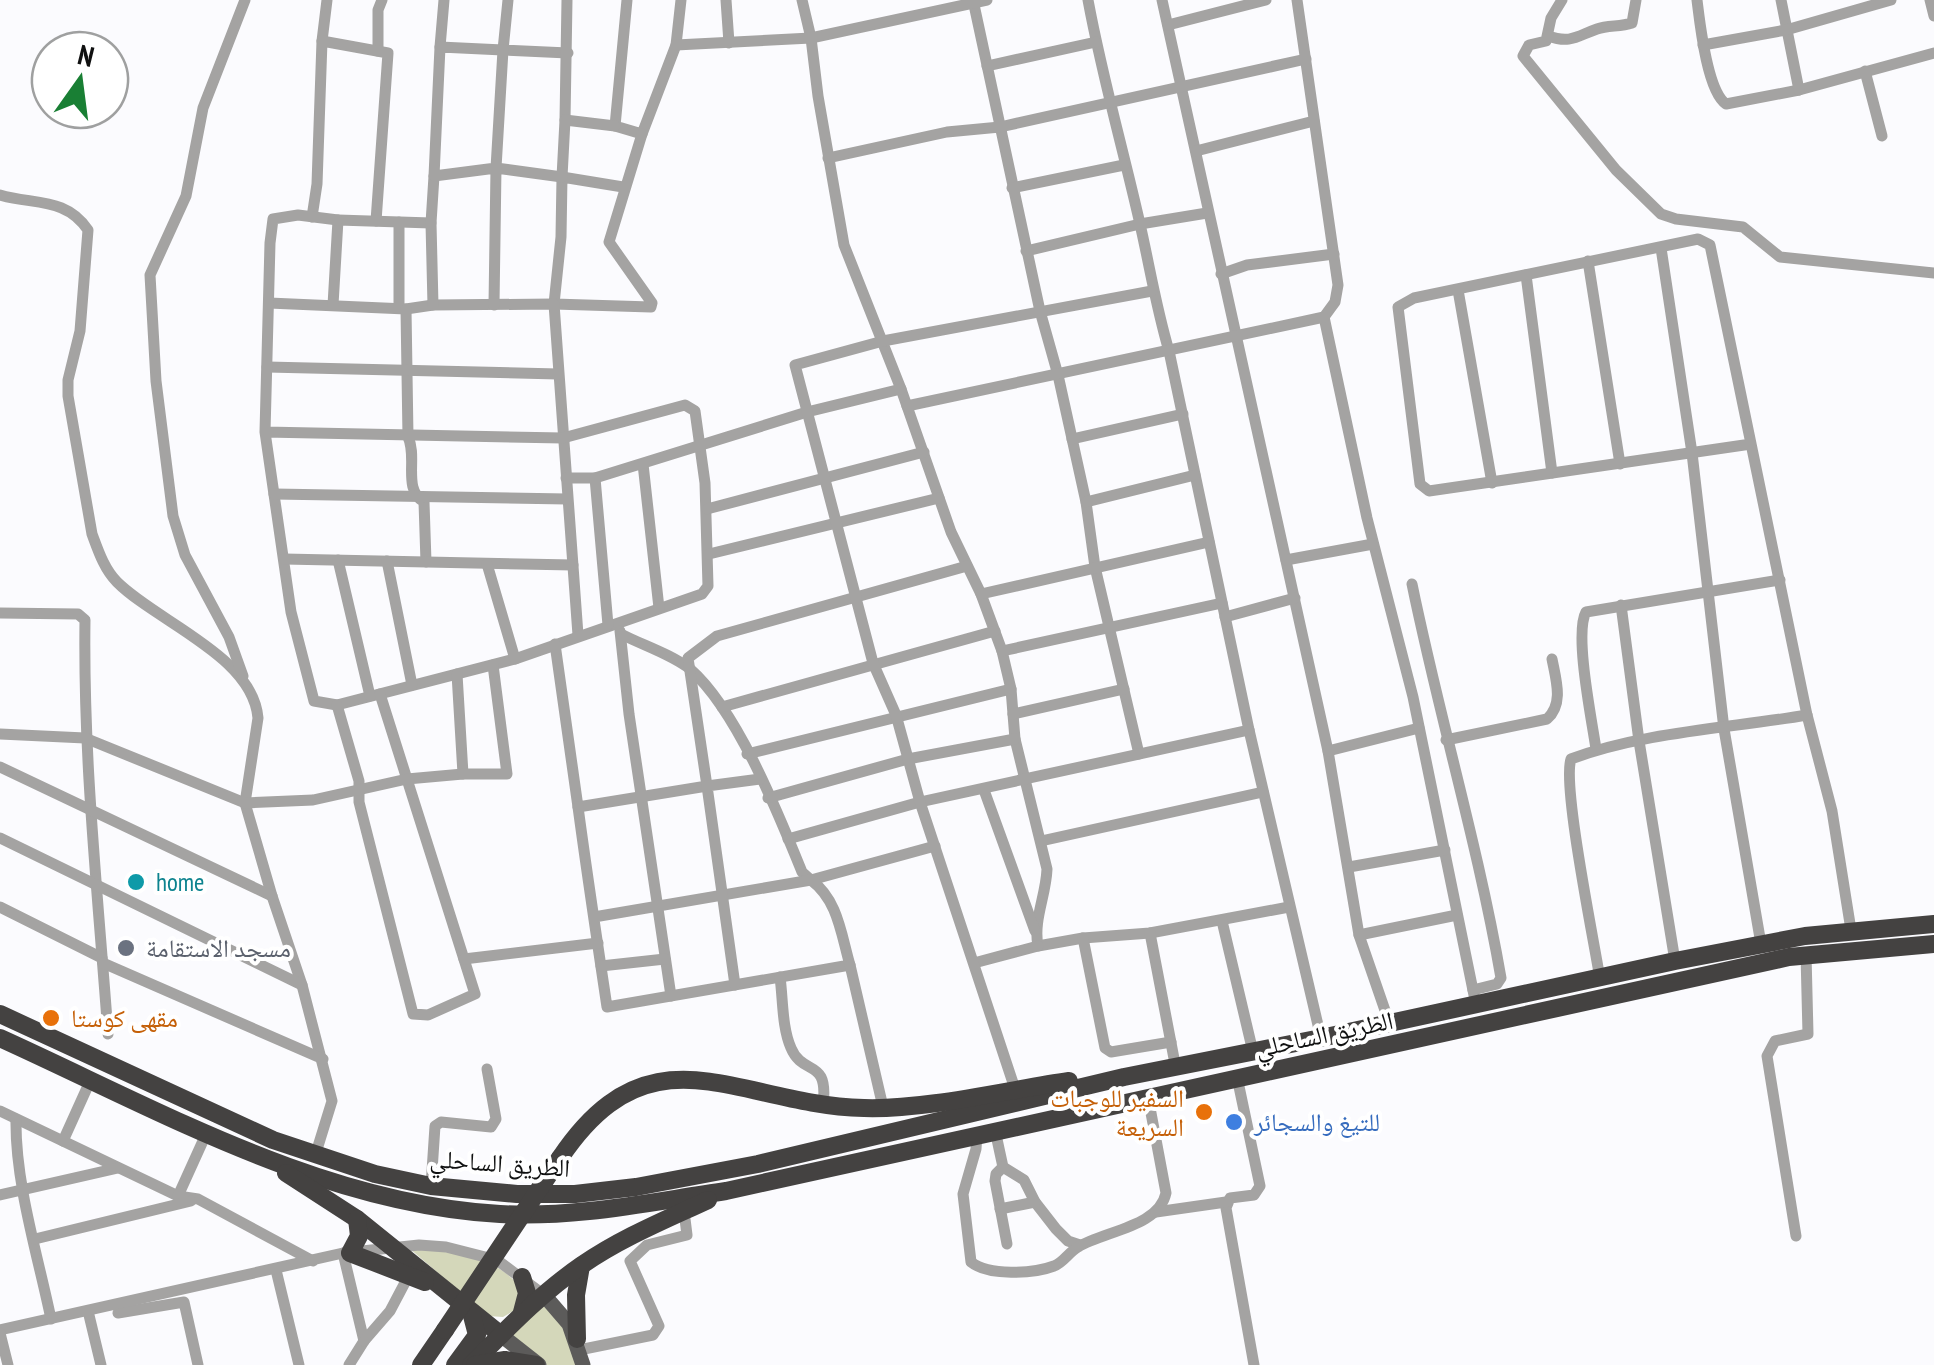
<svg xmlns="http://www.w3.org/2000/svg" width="1934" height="1365" font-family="'PT Sans Narrow','Noto Naskh Arabic',sans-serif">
  <rect width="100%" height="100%" fill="#fbfbfe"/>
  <g fill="#d4d7ba">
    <path d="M409,1248C451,1253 493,1253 521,1288L515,1310L503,1317L488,1316Z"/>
    <path d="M543,1302L562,1323L579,1365H547L510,1335Z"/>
  </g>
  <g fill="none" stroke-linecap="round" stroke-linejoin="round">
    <g stroke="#a4a3a2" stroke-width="11">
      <path d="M508,0L503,50L568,53"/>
      <path d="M627,0L615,126L642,134L676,45L681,0"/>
      <path d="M726,0L729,43"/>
      <path d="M802,0L811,38L818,96L844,245L901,389L951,532L981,594L1002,651L1011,689L1015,739L1047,869C1046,896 1033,920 1038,946L1083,938L1150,933L1289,907"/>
      <path d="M973,0L1040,311L1058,375L1086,502L1095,567L1139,754"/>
      <path d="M1088,0C1102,76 1123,149 1140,224C1150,268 1156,307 1169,351L1249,730L1321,1038"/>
      <path d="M1162,0L1328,751L1359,935L1389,1022"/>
      <path d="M1562,0L1551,18L1546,41L1529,45L1523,56L1616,170L1661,214L1676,219L1743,227L1780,257L1934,273"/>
      <path d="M1697,0C1700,24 1707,91 1726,104L1799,90L1934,53"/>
      <path d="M1781,0L1799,90"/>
      <path d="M1930,0L1934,16"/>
      <path d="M1168,25L1266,0"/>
      <path d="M1548,36C1571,44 1577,36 1597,29C1608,25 1620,27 1632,23L1636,0"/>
      <path d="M322,41L327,0"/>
      <path d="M676,45L811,38L987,0"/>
      <path d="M1703,45L1786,30L1891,0"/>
      <path d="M440,47L444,0"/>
      <path d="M378,51V10L382,0"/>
      <path d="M987,66L1096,42"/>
      <path d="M1865,71L1882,136"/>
      <path d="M565,120L567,0"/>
      <path d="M1196,151L1314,121"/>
      <path d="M828,158L947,132L1000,127L1306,59"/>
      <path d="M623,187L562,177L561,237L554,304L651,307L652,303L609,242L642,134"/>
      <path d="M1012,188L1124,165"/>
      <path d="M0,195C34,205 66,197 88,230L80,331L68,380V396L92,534C98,550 104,569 117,582C157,622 253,656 258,718L245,803L272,896L302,985L332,1101L315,1156"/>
      <path d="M312,217L317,184L322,41L388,53L376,221"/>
      <path d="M1661,248L1692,453L1724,729L1761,944"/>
      <path d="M1026,251L1140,224L1207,213"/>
      <path d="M1588,261L1620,464"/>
      <path d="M1221,274L1247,265L1334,254"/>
      <path d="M1526,275L1552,473"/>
      <path d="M1458,290L1492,483"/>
      <path d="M269,303L406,309L433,305L554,304L578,635"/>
      <path d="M333,305L338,220L431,223"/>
      <path d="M433,305L431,223L434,176"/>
      <path d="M494,305L496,168L434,176L440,47L503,50L496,168L562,177L565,120L615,126"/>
      <path d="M399,307V222"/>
      <path d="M406,309L408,437C418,458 402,489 424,502L426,562"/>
      <path d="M1324,317L1367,518L1413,697L1476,1005"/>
      <path d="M267,367L558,374"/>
      <path d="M907,406L1324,317L1335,302L1338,285L1297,0"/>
      <path d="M265,432L563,438L685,405L695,411L705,483L708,586L702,594L515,659L337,705L314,701L291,612L265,432L270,243L273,219L298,215L338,220"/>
      <path d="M1072,439L1183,414"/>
      <path d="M1751,444L1429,491L1420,484L1398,307L1414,298L1698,239L1710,245L1807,715L1832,811L1851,930"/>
      <path d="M643,464L659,608"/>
      <path d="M566,478H595L807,412L901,389"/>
      <path d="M595,478L608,625"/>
      <path d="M274,494L567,499"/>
      <path d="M1086,502L1195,475"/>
      <path d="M707,509L924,452"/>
      <path d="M709,554L939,498"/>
      <path d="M284,559L573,565"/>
      <path d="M338,560L370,696"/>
      <path d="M1286,560L1373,544"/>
      <path d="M387,561L412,685"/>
      <path d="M487,564L515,659"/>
      <path d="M1412,584C1439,716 1478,845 1501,978L1497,984L1473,990"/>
      <path d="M981,594L1209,542"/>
      <path d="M1621,605L1639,741L1675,961"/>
      <path d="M0,613L78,614L85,620C83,759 98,895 108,1034"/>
      <path d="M1225,617L1295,598"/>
      <path d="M620,631L629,714L671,996"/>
      <path d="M621,634C642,645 671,654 690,669C737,710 778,813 802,872L811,880L935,846"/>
      <path d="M555,644L578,807L707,786L688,658L717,636L967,566"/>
      <path d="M1002,651L1222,603"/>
      <path d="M243,676L229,637L185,555L173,516L156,381L150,275L186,196L203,108L245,0"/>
      <path d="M337,705L359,781V802L413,1014L428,1015L475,994L380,694"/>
      <path d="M722,707L995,631"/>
      <path d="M1013,714L1124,689"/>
      <path d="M0,734L85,738L245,803L313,800L407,779L463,774L457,674"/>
      <path d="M1446,740L1547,719C1564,704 1556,680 1552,659"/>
      <path d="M1596,749C1592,721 1574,633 1586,612L1780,580"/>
      <path d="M1328,751L1419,728"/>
      <path d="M747,754L1011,689"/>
      <path d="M0,767L272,896"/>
      <path d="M463,774H507L493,665"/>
      <path d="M984,790L1035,931"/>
      <path d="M768,798L908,759L1015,739"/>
      <path d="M578,807C587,874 597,940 607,1007L850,965C841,934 838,900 811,880L594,917"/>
      <path d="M0,838L302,985"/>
      <path d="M788,839L920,802L1249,730"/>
      <path d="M1041,841L1263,792"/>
      <path d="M1349,867L1445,850"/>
      <path d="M0,907L102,958"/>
      <path d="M1222,921L1253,1052"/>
      <path d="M1150,933L1176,1069"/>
      <path d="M1359,935L1457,915"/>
      <path d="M1083,938L1105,1048L1111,1052L1171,1042"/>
      <path d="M464,959L598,943"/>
      <path d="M103,963L323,1059"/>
      <path d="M974,963L1038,946"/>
      <path d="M850,965L883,1107"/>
      <path d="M601,966L665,959"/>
      <path d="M780,977C783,999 782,1028 791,1048C803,1077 829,1057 823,1105"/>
      <path d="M1600,979C1594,941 1562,785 1571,759C1643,732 1731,728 1807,715"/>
      <path d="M735,985L707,786L760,779"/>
      <path d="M1237,1077L1260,1186L1254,1195L1230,1198L1226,1208L1254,1365"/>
      <path d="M1015,1089L920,802L896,715L873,663L795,365L883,341L1152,291"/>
      <path d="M0,1111L178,1196L198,1199L313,1261"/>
      <path d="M16,1119C15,1183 38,1256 51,1319"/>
      <path d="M995,1130L1003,1167L1024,1180L1035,1202L1056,1229L1068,1241L1080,1245"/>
      <path d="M977,1134L976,1149L963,1194L971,1262C988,1276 1033,1274 1054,1266C1063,1263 1069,1252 1078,1247C1104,1231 1159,1227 1166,1193L1148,1097"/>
      <path d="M63,1141L91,1079"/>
      <path d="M1003,1167L996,1174L995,1181L1007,1244"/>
      <path d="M431,1186L435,1126L441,1122L491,1127L496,1119L487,1069"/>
      <path d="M0,1195L118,1168"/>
      <path d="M178,1196L207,1132"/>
      <path d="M1000,1209L1035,1202"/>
      <path d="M1156,1212L1226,1202"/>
      <path d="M1796,1236L1767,1056L1775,1041L1808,1034L1806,954"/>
      <path d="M35,1239L191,1201"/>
      <path d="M343,1253L364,1341L349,1365"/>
      <path d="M276,1270L299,1365"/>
      <path d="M88,1311L101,1365"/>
      <path d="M118,1313L184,1302L198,1365"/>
      <path d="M0,1330L343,1253L419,1245L446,1247L497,1260L544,1295"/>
      <path d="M0,1333L8,1365"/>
      <path d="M364,1341L390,1311L409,1275"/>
      <path d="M579,1350L653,1335L659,1326L630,1261L647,1245L687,1235L684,1211"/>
    </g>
    <g stroke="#5c5b5a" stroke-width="15">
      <path d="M544,1295L569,1324L583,1365"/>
      <path d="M501,1335L539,1365"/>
    </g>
    <g stroke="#444241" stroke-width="18">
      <path d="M0,1014L273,1140L375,1174L431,1186L517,1194H575L636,1187L758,1164L1124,1077L1321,1038L1675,961L1805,936L1934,924"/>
      <path d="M0,1038C159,1110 322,1204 500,1214C579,1218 649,1202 726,1191L1789,957L1934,944"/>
      <path d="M560,1158C652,1021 738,1105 864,1108C925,1110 1007,1090 1069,1081"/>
      <path d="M286,1173L357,1219L501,1335"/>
      <path d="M357,1219L359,1236L350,1253L425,1282"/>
      <path d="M522,1312L527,1293L522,1277"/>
      <path d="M577,1339L576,1295L581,1266"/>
      <path d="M421,1365L445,1330"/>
      <path d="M455,1365L477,1335L471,1312"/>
      <path d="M471,1365C506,1330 541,1293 582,1265C621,1238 665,1220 708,1200"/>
      <path d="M475,1365L505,1360L536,1365"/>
    </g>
    <path stroke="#444241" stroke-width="18" d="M445,1330L560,1158"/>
  </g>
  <circle fill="#0f9aa8" stroke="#fff" stroke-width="4" cx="136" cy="882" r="10"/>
  <circle fill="#6b7280" stroke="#fff" stroke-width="4" cx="126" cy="948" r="10"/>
  <g fill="#e8710a" stroke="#fff" stroke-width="4">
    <circle cx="51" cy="1018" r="10"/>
    <circle cx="1204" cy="1112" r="10"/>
  </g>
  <circle fill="#3f7fe0" stroke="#fff" stroke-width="4" cx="1234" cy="1122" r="10"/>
  <g text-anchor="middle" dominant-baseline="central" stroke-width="8" stroke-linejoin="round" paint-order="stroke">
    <g font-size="25" fill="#0d838f" stroke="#fff" text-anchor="start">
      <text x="156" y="882">home</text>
    </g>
    <g font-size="25" fill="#5b616d" stroke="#fff" text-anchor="start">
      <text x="146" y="948">مسجد الاستقامة</text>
    </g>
    <g font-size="25" fill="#c56008" stroke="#fff" text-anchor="start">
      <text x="71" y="1018">مقهى كوستا</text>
      <text x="1184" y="1098" text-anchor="end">السفير للوجبات<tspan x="1184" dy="29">السريعة</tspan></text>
    </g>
    <g font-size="25" fill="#101111" stroke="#fff">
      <text transform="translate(1324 1034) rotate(-12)">الطريق الساحلي</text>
      <text transform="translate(500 1163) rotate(4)">الطريق الساحلي</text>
    </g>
    <g font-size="25" fill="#366cbe" stroke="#fff" text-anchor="start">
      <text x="1254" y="1122">للتيغ والسجائر</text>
    </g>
  </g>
  <g transform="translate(80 80) rotate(14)"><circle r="48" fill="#ffffff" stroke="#9fa0a0" stroke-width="2.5"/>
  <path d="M0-8L18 38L0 25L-18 38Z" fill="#197f34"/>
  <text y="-15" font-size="28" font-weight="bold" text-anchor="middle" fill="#101111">N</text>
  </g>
</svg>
